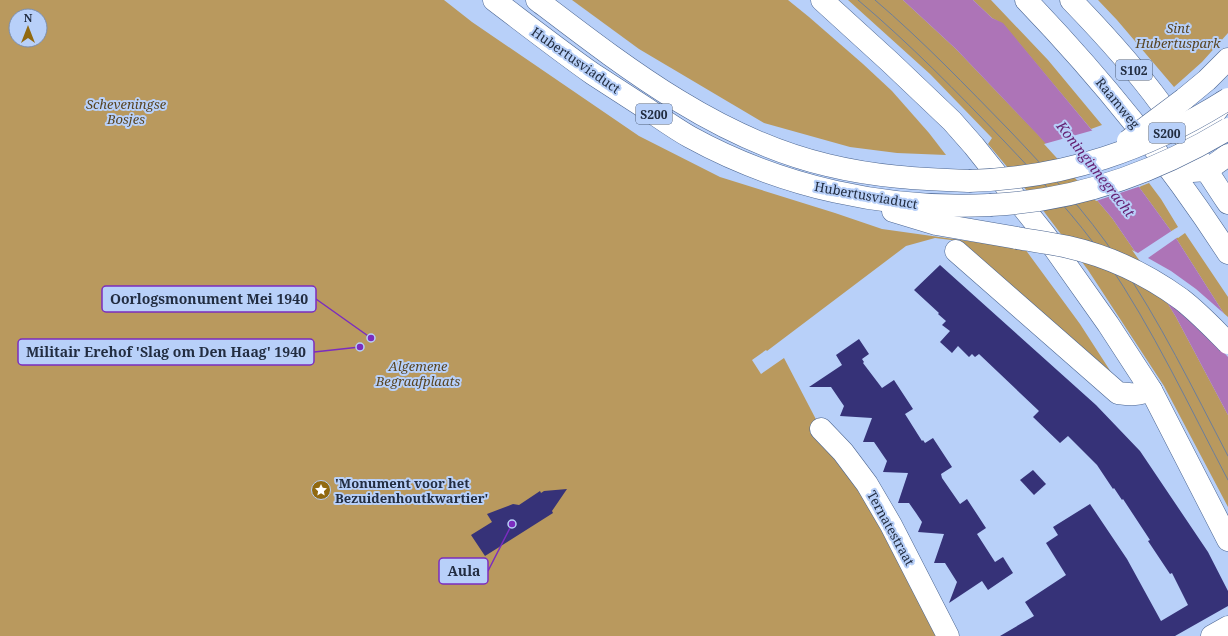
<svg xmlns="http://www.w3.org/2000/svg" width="1228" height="636" font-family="'Noto Serif',serif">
  <rect width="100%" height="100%" fill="#b8d0f9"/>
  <g fill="#b9995e" fill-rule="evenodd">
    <path d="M0,0H444L472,22L639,136L720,177L835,213L882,229L1025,249L1080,324L1111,372L959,241L935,238L906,246L767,351L766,350L752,360L761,374L784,358L821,429L948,636H0ZM16,16H40V40H16Z"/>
    <path d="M572,0H788L809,17L863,64L892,91L929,133L946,155L897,153L850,147L764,123L639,49Z"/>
    <path d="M848,0H903L956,49L1050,147L1096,199L1112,218L1143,263L1176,317L1228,415V507L1164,386L1088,270L1042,209L988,144L992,138L930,74Z"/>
    <path d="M973,0H991L1048,60L1102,125L1091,129L1003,24L992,18Z"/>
    <path d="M1098,0H1228V33L1202,62L1174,87L1117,20Z"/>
    <path d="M1149,183L1161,199L1178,227L1173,230L1174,235L1178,238L1185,233L1228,297V320L1174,235L1139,187Z"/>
  </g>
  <path fill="#ad74b7" d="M903,0H973L992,18L1003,23L1139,187L1174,235L1228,320V415L1176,317L1143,263L1112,218L1096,199L1037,134L956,49Z"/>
  <g fill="#b8d0f9">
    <path d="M1094,130L1141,186L1096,201L1044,144Z"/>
    <path d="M1173,230L1178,237L1148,258L1171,271L1196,289L1228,317V357L1142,264L1132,250L1138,253Z"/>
  </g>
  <g fill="#363278">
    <path d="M940,265L1096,405L1140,451L1208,552L1228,591V606L1175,636H1000L1034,616L1025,602L1066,575L1046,543L1058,535L1053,527L1090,504L1127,559L1161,621L1188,605L1172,573L1170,574L1148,541L1150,540L1123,499L1122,500L1114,488L1113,489L1097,465L1068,436L1060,443L1033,417L1039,411L979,354L975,357L972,354L969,357L958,346L952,353L940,342L950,331L942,325L946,321L938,314L939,313L914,290Z"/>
    <path d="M859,339L869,354L862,359L864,362L863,363L882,388L894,380L913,409L905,414L922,441L923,440L925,443L933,438L952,467L941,474L942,478L960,504L967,499L986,528L977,534L995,562L1003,557L1013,573L988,590L982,581L949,603L957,582L945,563H934L944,534L918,532L922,522L916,513L909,503H898L908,473L883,472L887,461L874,442H863L872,418L840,416L844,406L831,387H809L842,365L836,355Z"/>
    <path d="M1033,470L1046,484L1034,495L1020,480Z"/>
    <path d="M567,489L552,511L553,513L485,556L471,535L492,522L487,514L513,504L519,505L540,491L541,493L544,491Z"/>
  </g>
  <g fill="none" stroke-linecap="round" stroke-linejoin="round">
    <defs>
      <g id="minor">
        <path d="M822,0L890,62L952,121L974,146L1045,235L1108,324L1151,390L1228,540"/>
        <path d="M956,251L1118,393C1132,395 1138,395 1151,390"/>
        <path d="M821,429L843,452L867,484L891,525L948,636"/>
        <path d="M1212,636L1228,627"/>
      </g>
      <g id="major">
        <path d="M494,0C527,25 559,50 593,74C610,85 627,96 644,107C659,117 674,128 690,137C781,187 886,210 990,205"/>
        <path d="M537,0C625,67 717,139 827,165C876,177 919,179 969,181"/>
        <path d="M1026,0C1101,78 1169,162 1228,253"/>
        <path d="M1071,0C1103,33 1134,67 1161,104C1185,136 1206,170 1228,203"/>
        <path d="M1184,99L1207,80L1228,59"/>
        <path d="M1182,156L1223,102"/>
        <path d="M1192,171L1207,170L1228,155"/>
        <path d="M893,211L936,224L1017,238"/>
      </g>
    </defs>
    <use href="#minor" stroke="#4b6591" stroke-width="23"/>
    <use href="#major" stroke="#4b6591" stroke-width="23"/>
    <use href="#minor" stroke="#fff" stroke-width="22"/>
    <use href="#major" stroke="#fff" stroke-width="22"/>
    <g stroke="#6c7e9c" stroke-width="1">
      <path d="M858,0C910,44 957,92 1004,141C1040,179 1076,217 1106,260C1153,329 1189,406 1228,480"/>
      <path d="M875,0C923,41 966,86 1010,131C1048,171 1086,212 1117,258C1160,321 1193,389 1228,456"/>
    </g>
    <defs>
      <g id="major-bridge">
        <path d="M1128,141L1184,99"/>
        <path d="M969,181C1065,178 1147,150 1228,99"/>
        <path d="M990,205C1076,201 1155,173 1228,129"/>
        <path d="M1017,238C1034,241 1051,243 1068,247C1108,256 1148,275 1181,299C1198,312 1213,328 1228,343"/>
      </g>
    </defs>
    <use href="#major-bridge" stroke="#4b6591" stroke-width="23" stroke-linecap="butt"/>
    <use href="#major-bridge" stroke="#fff" stroke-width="22"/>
  </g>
  <defs>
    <symbol id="sight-disc" viewBox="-11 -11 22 22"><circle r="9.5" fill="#916910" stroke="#b8d0f9"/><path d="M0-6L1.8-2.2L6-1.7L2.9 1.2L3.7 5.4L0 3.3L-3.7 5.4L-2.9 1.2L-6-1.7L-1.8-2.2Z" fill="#fff"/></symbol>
  </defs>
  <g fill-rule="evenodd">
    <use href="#sight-disc" x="310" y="479" width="22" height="22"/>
  </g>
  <g text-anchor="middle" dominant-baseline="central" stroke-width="4" stroke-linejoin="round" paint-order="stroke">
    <g fill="#b8d0f9" stroke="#4f5e78" stroke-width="1">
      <rect x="1116" y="60" width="36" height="20" rx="3"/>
      <rect x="636" y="104" width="36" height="20" rx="3"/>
      <rect x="1149" y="123" width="36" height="20" rx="3"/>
    </g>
    <g font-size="12" font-weight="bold" fill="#222d41">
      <text x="1134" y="70">S102</text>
      <text x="654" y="114">S200</text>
      <text x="1167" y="133">S200</text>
    </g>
    <g font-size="13" font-style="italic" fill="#584421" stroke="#b8d0f9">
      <text x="1178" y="28">Sint<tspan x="1178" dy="15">Hubertuspark</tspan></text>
      <text x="126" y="104">Scheveningse<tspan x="126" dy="15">Bosjes</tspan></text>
      <text x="418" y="366">Algemene<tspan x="418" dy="15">Begraafplaats</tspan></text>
    </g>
    <g font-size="13" fill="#222d41" stroke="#b8d0f9">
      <text transform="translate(576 60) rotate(35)">Hubertusviaduct</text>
      <text transform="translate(1118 103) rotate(51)">Raamweg</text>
      <text transform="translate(866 195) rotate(10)">Hubertusviaduct</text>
      <text transform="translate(891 528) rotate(61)">Ternatestraat</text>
    </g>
    <g font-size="13" font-weight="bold" fill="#222d41" stroke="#b8d0f9" text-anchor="start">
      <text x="335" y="483">'Monument voor het<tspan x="335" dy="15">Bezuidenhoutkwartier'</tspan></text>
    </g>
    <g font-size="14" font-style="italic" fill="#641e71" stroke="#b8d0f9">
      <text transform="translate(1096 169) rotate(52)">Koninginnegracht</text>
    </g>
  </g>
  <path fill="none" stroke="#7b2cbf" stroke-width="1.5" d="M371 338L316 299M360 347L314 352M512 524L488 571"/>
  <g fill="#7b2cbf" stroke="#b8d0f9" stroke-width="1.5">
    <circle cx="371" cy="338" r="4"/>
    <circle cx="360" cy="347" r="4"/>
    <circle cx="512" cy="524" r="4"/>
  </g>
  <g fill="#b8d0f9" stroke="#7b2cbf" stroke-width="1.5">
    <rect x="102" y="286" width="214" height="26" rx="4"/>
    <rect x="18" y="339" width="296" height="26" rx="4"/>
    <rect x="439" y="558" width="49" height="26" rx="4"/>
  </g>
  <g font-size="14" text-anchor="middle" font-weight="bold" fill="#222d41">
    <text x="209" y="304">Oorlogsmonument Mei 1940</text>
    <text x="166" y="357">Militair Erehof 'Slag om Den Haag' 1940</text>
    <text x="464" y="576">Aula</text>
  </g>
  <g transform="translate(28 28)"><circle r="19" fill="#b8d0f9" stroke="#7c8faf"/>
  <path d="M0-3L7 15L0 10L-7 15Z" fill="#916910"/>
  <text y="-6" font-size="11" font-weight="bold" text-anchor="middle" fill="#222d41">N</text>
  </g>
</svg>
